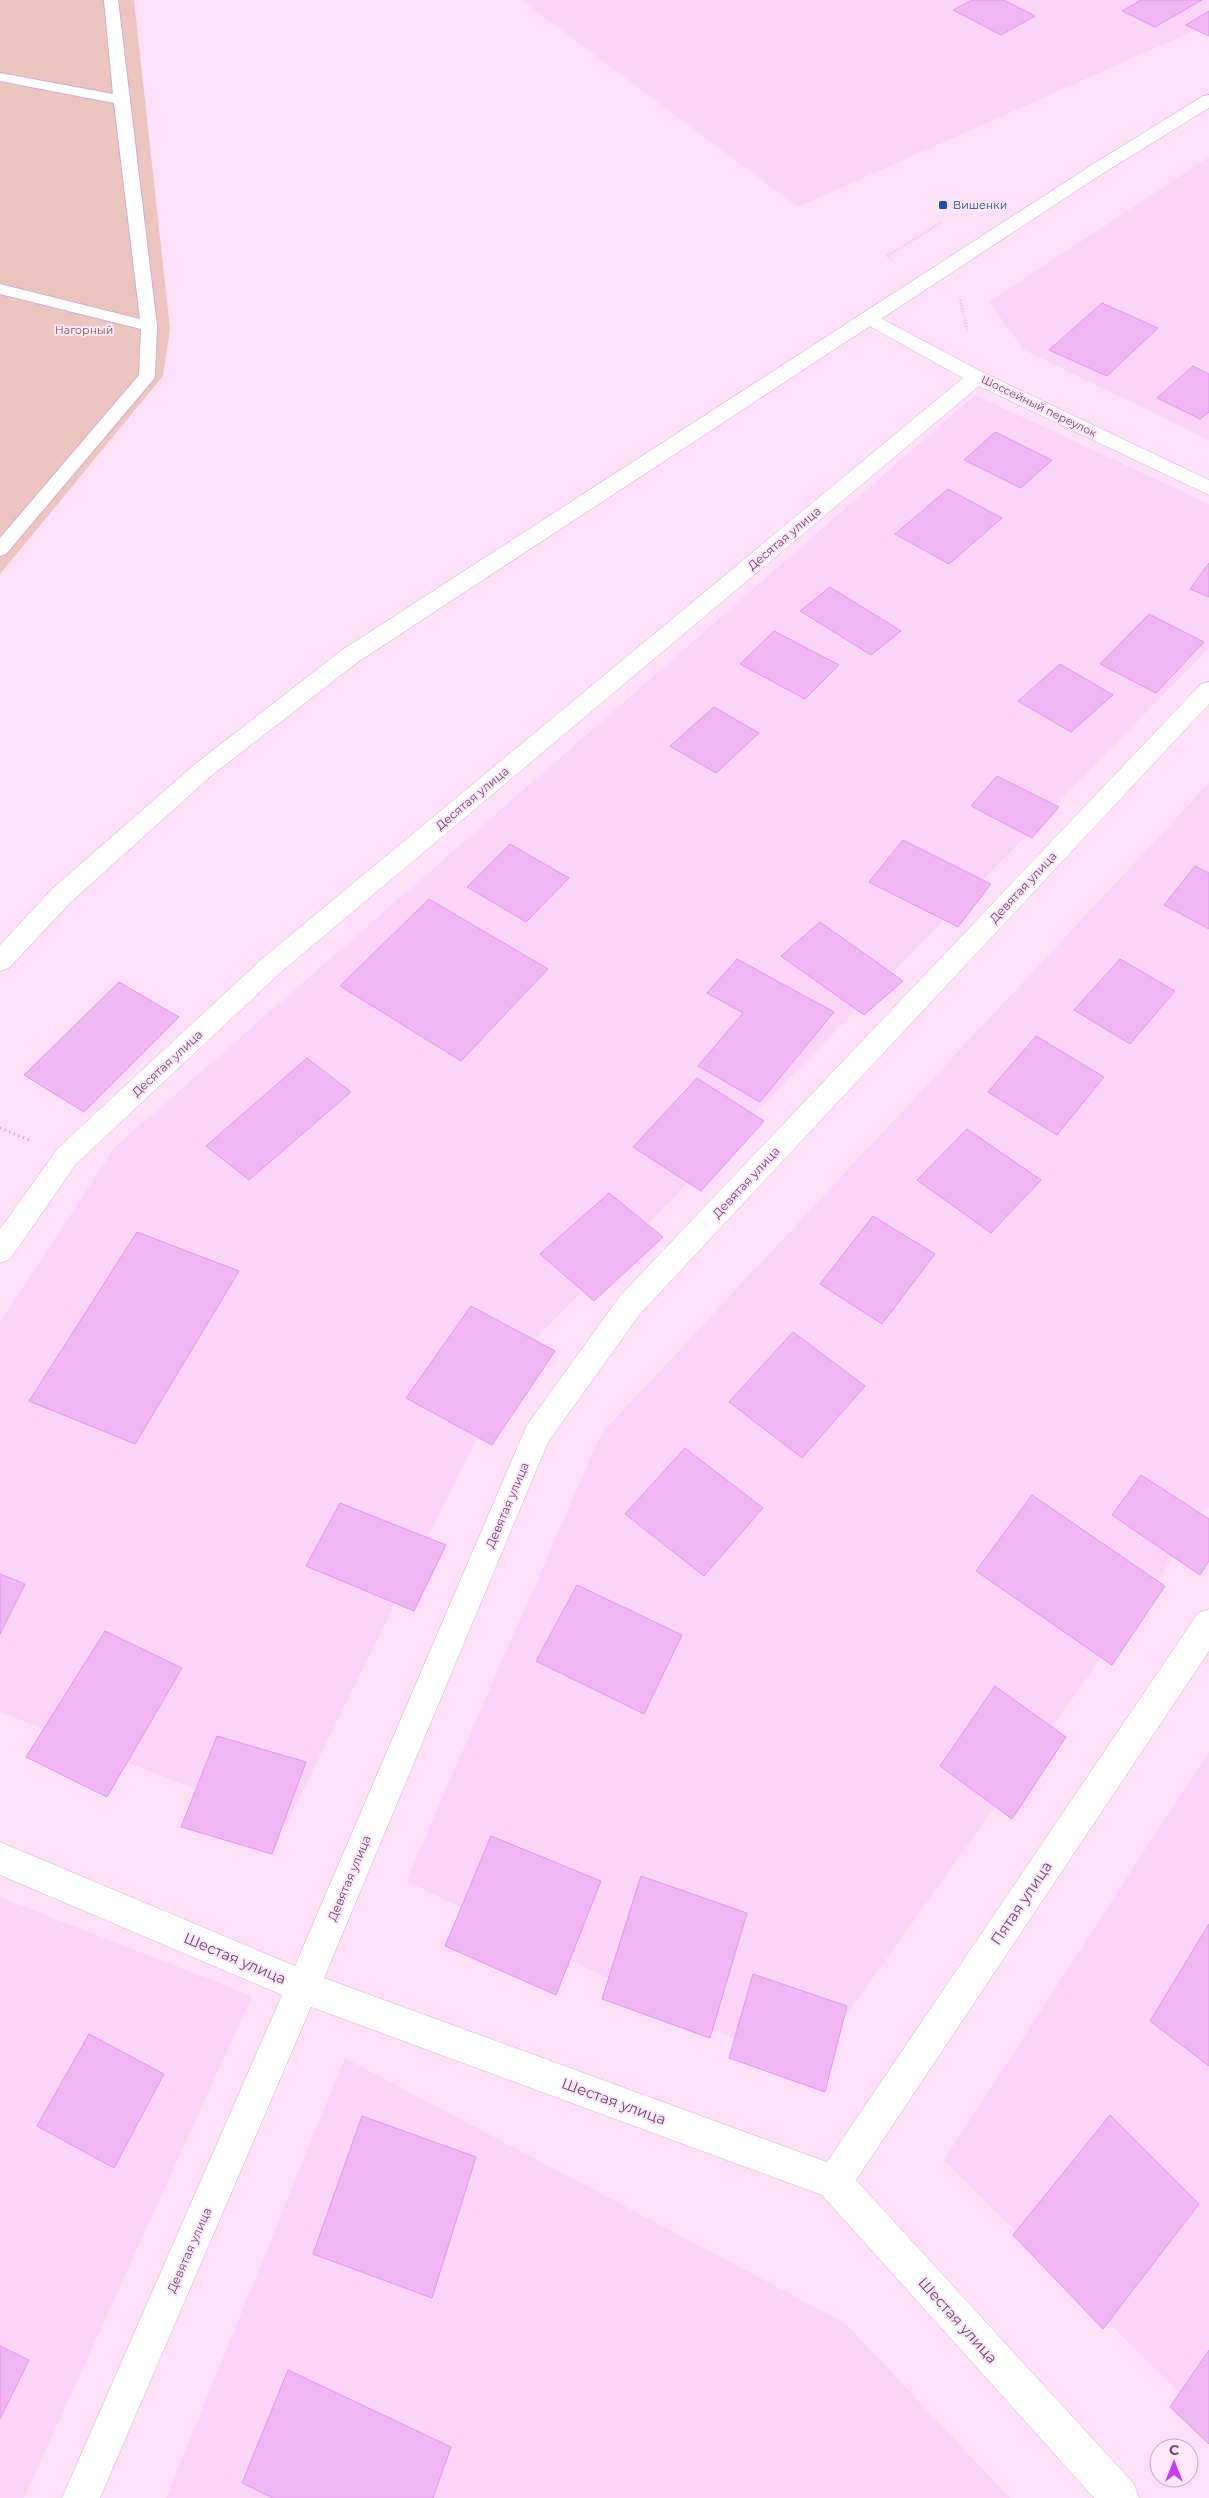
<svg xmlns="http://www.w3.org/2000/svg" width="1209" height="2498" font-family="Montserrat,sans-serif">
  <rect width="100%" height="100%" fill="#fee1f9"/>
  <g fill="#fbd5f7">
    <path d="M521,0H1209V24L798,207Z"/>
    <path d="M1209,157V440L1024,350L989,302Z"/>
    <path d="M975,395L1209,504V648L515,1360L286,1825L0,1712V1322L115,1147Z"/>
    <path d="M1209,783V1507L805,2073L406,1881L601,1434Z"/>
    <path d="M1209,1751V2422L944,2160Z"/>
    <path d="M0,1897L252,1996L24,2498H0Z"/>
    <path d="M345,2058L845,2323L1010,2498H166Z"/>
  </g>
  <path fill="#ecc5bf" d="M0,0H134L170,329L163,376L0,574Z"/>
  <g fill="#f1b7f5" stroke="#e396e9">
    <path d="M972,0H1004L1035,16L1001,35L953,10Z"/>
    <path d="M1141,0H1202L1155,27L1122,11Z"/>
    <path d="M1209,11V36L1186,25Z"/>
    <path d="M1102,303L1158,328L1107,376L1049,350Z"/>
    <path d="M1193,366L1209,374V412L1200,419L1157,398Z"/>
    <path d="M995,432L1052,460L1021,488L964,460Z"/>
    <path d="M948,489L1002,518L949,564L895,534Z"/>
    <path d="M1209,563V597L1190,589Z"/>
    <path d="M830,587L901,631L871,655L800,611Z"/>
    <path d="M1149,614L1204,642L1156,693L1100,664Z"/>
    <path d="M774,631L839,665L805,699L740,664Z"/>
    <path d="M1060,664L1113,695L1071,732L1018,701Z"/>
    <path d="M714,707L759,733L716,773L670,746Z"/>
    <path d="M997,776L1059,807L1032,838L971,806Z"/>
    <path d="M903,840L991,884L958,927L869,882Z"/>
    <path d="M510,844L569,878L526,922L467,887Z"/>
    <path d="M1195,866L1209,873V929L1164,905Z"/>
    <path d="M429,899L548,969L461,1061L340,986Z"/>
    <path d="M820,922L903,981L864,1015L781,956Z"/>
    <path d="M737,959L834,1012L760,1102L698,1066L743,1013L707,993Z"/>
    <path d="M1120,959L1175,991L1130,1044L1074,1010Z"/>
    <path d="M119,982L179,1017L84,1112L24,1075Z"/>
    <path d="M1036,1036L1104,1077L1057,1135L988,1092Z"/>
    <path d="M307,1058L351,1092L249,1180L206,1146Z"/>
    <path d="M697,1078L764,1121L701,1191L633,1147Z"/>
    <path d="M967,1129L1041,1180L991,1233L917,1180Z"/>
    <path d="M609,1193L663,1237L594,1301L540,1254Z"/>
    <path d="M873,1216L935,1254L882,1324L820,1284Z"/>
    <path d="M137,1232L239,1271L135,1444L29,1401Z"/>
    <path d="M471,1306L555,1351L492,1445L406,1398Z"/>
    <path d="M793,1332L865,1386L802,1458L729,1402Z"/>
    <path d="M685,1448L763,1508L704,1576L625,1514Z"/>
    <path d="M1141,1475L1209,1519V1561L1200,1575L1112,1515Z"/>
    <path d="M1032,1495L1165,1586L1112,1665L976,1571Z"/>
    <path d="M340,1503L446,1545L414,1611L306,1566Z"/>
    <path d="M0,1574L25,1584L0,1634Z"/>
    <path d="M577,1585L682,1635L644,1714L536,1661Z"/>
    <path d="M105,1631L182,1668L107,1797L26,1757Z"/>
    <path d="M995,1686L1066,1737L1012,1819L940,1766Z"/>
    <path d="M217,1736L306,1762L272,1854L181,1827Z"/>
    <path d="M491,1836L601,1881L556,1995L445,1946Z"/>
    <path d="M641,1876L747,1913L710,2038L602,1999Z"/>
    <path d="M1209,1924V2066L1150,2021Z"/>
    <path d="M753,1974L847,2006L825,2092L729,2058Z"/>
    <path d="M89,2034L164,2074L114,2168L37,2126Z"/>
    <path d="M1110,2115L1199,2204L1103,2329L1013,2235Z"/>
    <path d="M362,2116L476,2157L432,2298L313,2254Z"/>
    <path d="M0,2346L29,2360L0,2419Z"/>
    <path d="M1209,2350V2444L1170,2407Z"/>
    <path d="M288,2370L451,2447L433,2498H273L242,2483Z"/>
  </g>
  <g fill="none" stroke-linecap="round" stroke-linejoin="round">
    <defs>
      <path id="service" d="M104,0H118L157,326L155,376L153,380L6,554L0,556V538L139,375L141,329L0,294V284L140,319L114,103L0,81V73L113,94Z"/>
      <g id="minor">
        <path d="M871,313L984,373L1209,480V495L979,386L281,972L76,1164L10,1259L0,1263V1229L58,1148L263,958L963,378L864,323L861,319L864,315Z"/>
        <path d="M1209,682V704L640,1314L548,1442L324,1978L827,2162L1198,1613L1209,1609V1651L856,2180L1134,2484L1139,2498H1094L822,2195L311,2007L100,2498H62L282,1995L0,1875V1842L295,1966L527,1425L620,1296L1201,684Z"/>
      </g>
      <path id="secondary" d="M1209,95V108L1102,174L358,662L211,776L70,903L9,968L0,971V945L52,889L195,764L342,650L1090,166L1203,96Z"/>
    </defs>
    <use href="#service" stroke="#d3acd3" stroke-width="2"/>
    <use href="#minor" stroke="#d3acd3" stroke-width="1"/>
    <use href="#secondary" stroke="#cda0cd" stroke-width="1"/>
    <g stroke="#d59ada" stroke-width="2" stroke-dasharray="0.5 2.5" stroke-linecap="butt">
      <path d="M892,259L887,256L942,222"/>
      <path d="M960,300L967,330"/>
    </g>
    <path stroke="#d59ada" stroke-width="3" stroke-dasharray="1 4" stroke-linecap="butt" d="M0,1128L29,1140"/>
    <use href="#service" fill="#fff" fill-rule="evenodd"/>
    <use href="#minor" fill="#fff" fill-rule="evenodd"/>
    <use href="#secondary" fill="#fff" fill-rule="evenodd"/>
  </g>
  <rect fill="#1a4fb4" stroke="#ffe8fc" stroke-width="2" x="938" y="200" width="10" height="10" rx="2.5"/>
  <g text-anchor="middle" dominant-baseline="central" stroke-width="4" stroke-linejoin="round" paint-order="stroke">
    <g font-size="11" fill="#164399" stroke="#ffe8fc" text-anchor="start">
      <text x="953" y="205">Вишенки</text>
    </g>
    <g font-size="11" fill="#895442" stroke="#ffe8fc">
      <text x="84" y="330">Нагорный</text>
    </g>
    <g font-size="11" fill="#724676" stroke="#ffe8fc">
      <text transform="translate(1039 406) rotate(26)">Шоссейный переулок</text>
    </g>
    <g font-size="12" fill="#724676" stroke="#ffe8fc">
      <text transform="translate(784 538) rotate(-40)">Десятая улица</text>
      <text transform="translate(472 798) rotate(-40)">Десятая улица</text>
      <text transform="translate(1023 887) rotate(-47)">Девятая улица</text>
      <text transform="translate(167 1063) rotate(-43)">Десятая улица</text>
      <text transform="translate(746 1182) rotate(-47)">Девятая улица</text>
      <text transform="translate(507 1505) rotate(-67)">Девятая улица</text>
      <text transform="translate(349 1878) rotate(-67)">Девятая улица</text>
      <text transform="translate(189 2250) rotate(-66)">Девятая улица</text>
    </g>
    <g font-size="15" fill="#724676" stroke="#ffe8fc">
      <text transform="translate(1021 1903) rotate(-56)">Пятая улица</text>
      <text transform="translate(235 1958) rotate(23)">Шестая улица</text>
      <text transform="translate(614 2101) rotate(20)">Шестая улица</text>
      <text transform="translate(958 2320) rotate(48)">Шестая улица</text>
    </g>
  </g>
  <g transform="translate(1174 2463)"><circle r="24" fill="#ffe8fc" stroke="#c7a7c6"/>
  <path d="M0-4L9 19L0 12L-9 19Z" fill="#c73df0"/>
  <text y="-8" font-size="14" font-weight="bold" text-anchor="middle" fill="#724676">С</text>
  </g>
</svg>
